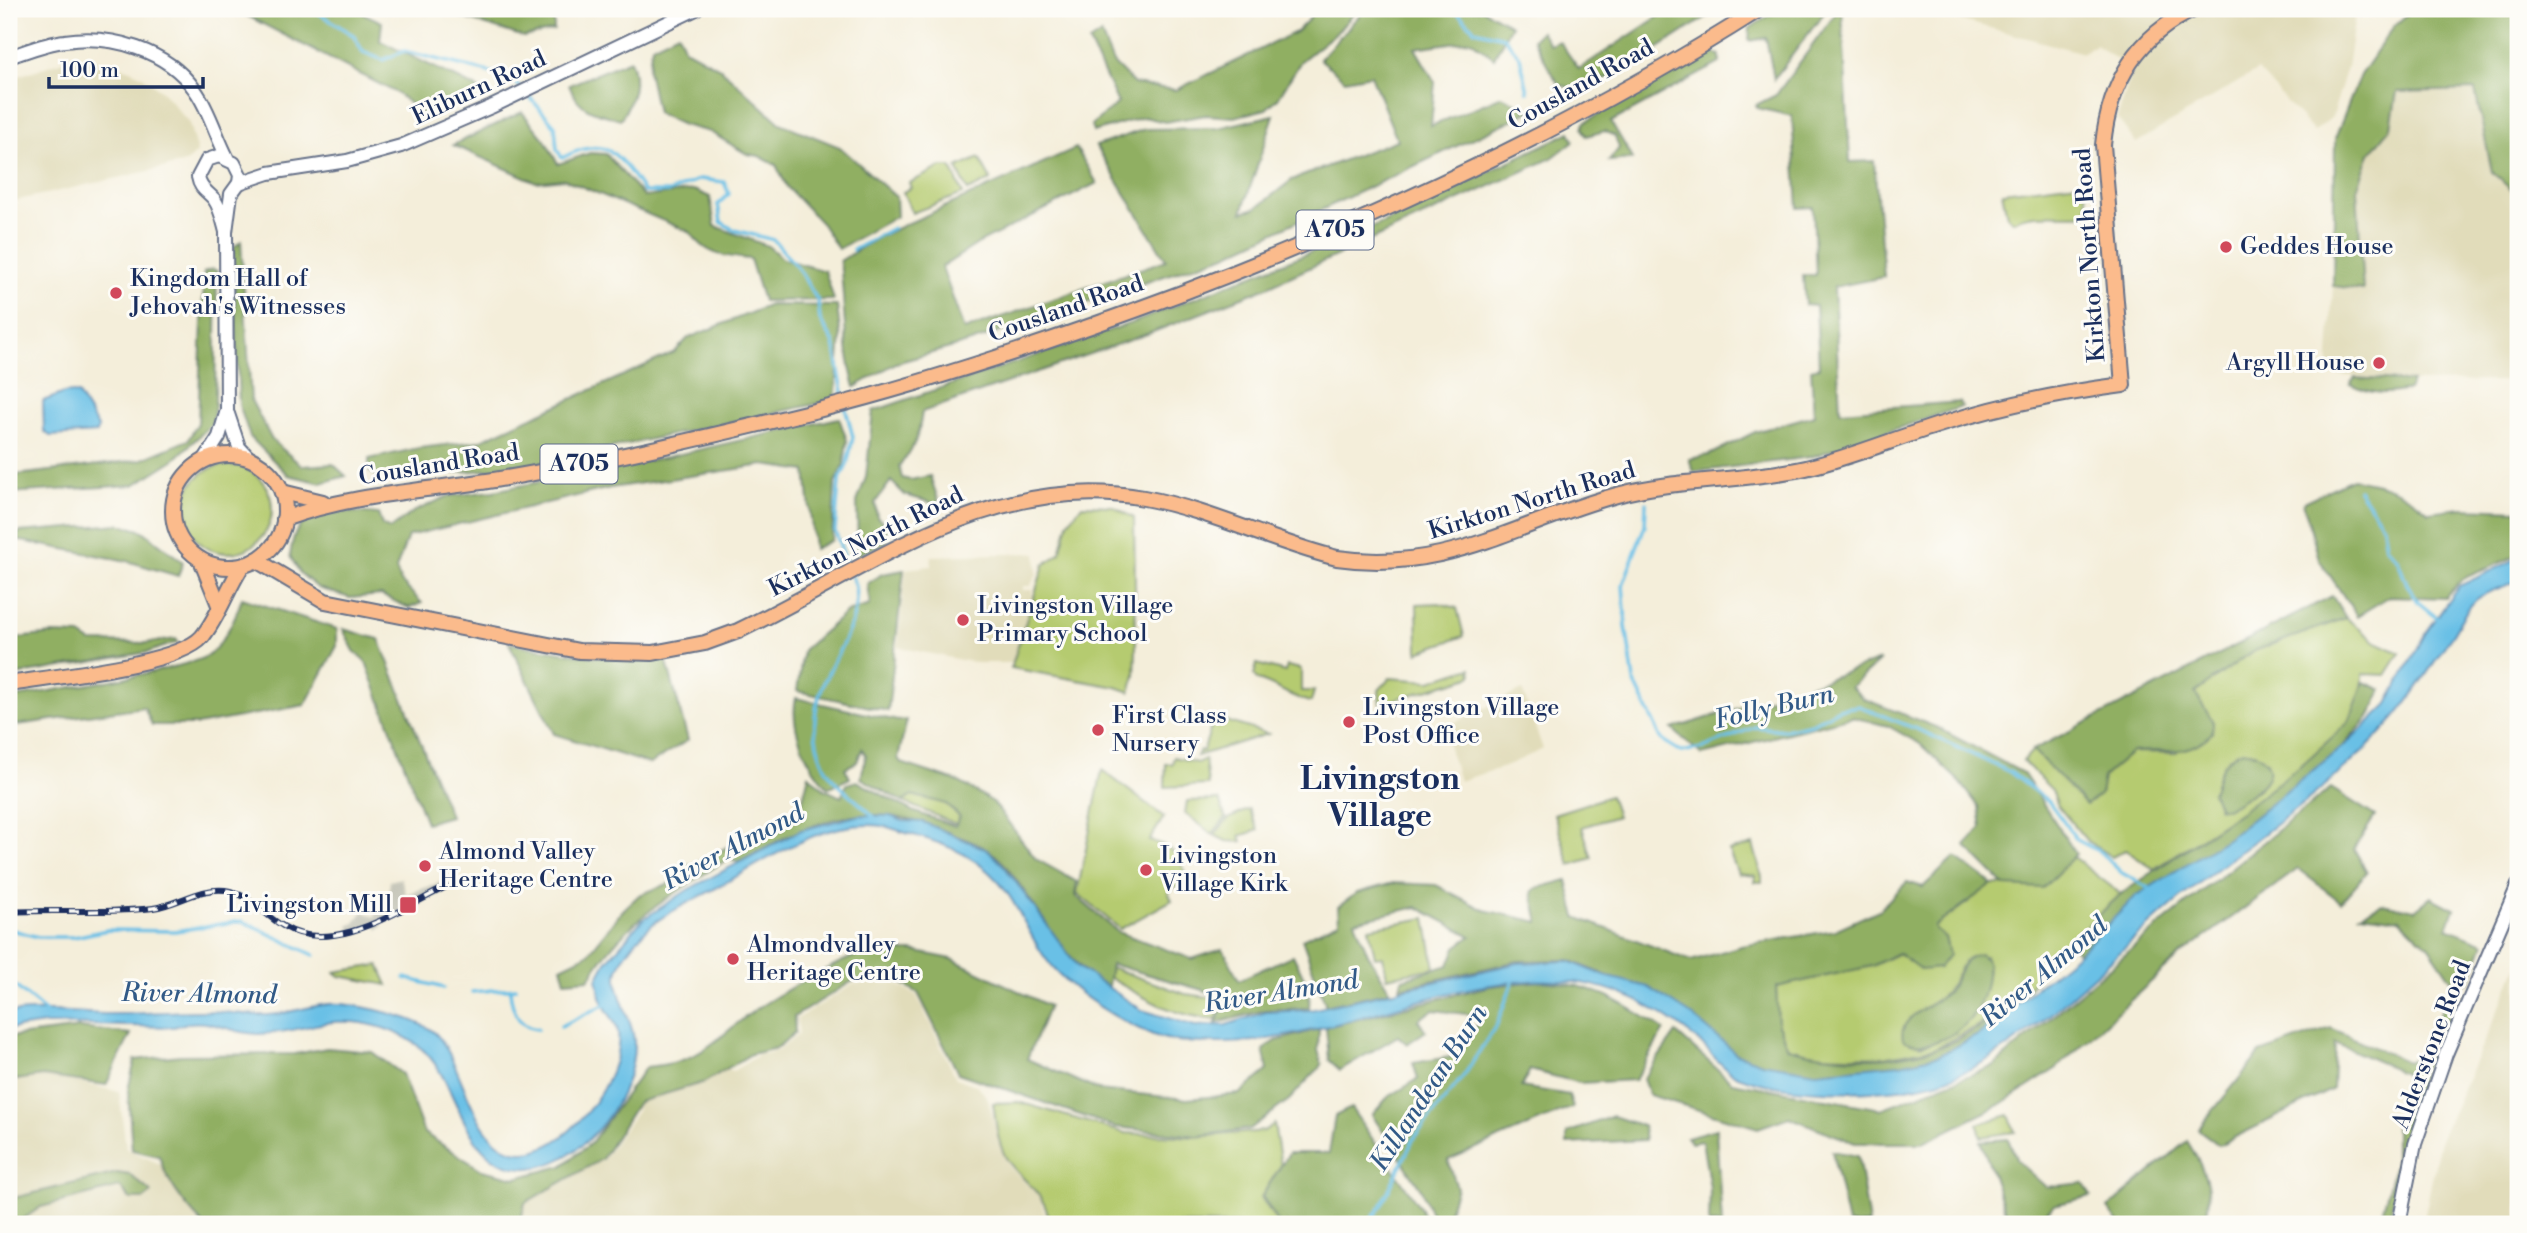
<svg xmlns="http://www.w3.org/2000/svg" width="2527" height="1233" font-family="'Libre Bodoni',serif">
  <rect width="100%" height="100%" fill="#fdfcf7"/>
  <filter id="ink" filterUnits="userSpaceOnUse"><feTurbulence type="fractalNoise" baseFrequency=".0143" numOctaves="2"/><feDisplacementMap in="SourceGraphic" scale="14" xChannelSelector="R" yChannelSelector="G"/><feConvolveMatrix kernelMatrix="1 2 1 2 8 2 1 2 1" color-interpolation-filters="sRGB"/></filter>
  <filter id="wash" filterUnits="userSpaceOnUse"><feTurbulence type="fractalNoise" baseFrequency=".00686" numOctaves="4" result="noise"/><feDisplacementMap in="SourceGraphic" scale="28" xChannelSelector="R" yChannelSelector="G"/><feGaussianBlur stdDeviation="1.57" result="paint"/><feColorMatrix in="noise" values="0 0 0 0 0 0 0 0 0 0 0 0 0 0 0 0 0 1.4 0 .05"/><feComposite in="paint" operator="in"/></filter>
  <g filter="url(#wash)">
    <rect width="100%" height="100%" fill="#f4eeda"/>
    <g fill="#e1dcba">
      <path d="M1918,9H2356L2347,67L2332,117L2314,132L2258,70L2136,143L2117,118L2133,70L2095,45L2084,53Z"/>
      <path d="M69,59L112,62L141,75L163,92L189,123L197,153L185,163L9,202V79Z"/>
      <path d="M2475,90L2492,172L2518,196V357L2511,362L2509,381L2412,382L2328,374L2333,286L2363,290L2357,189L2370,154L2391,127L2397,92Z"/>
      <path d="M1036,553L1037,574L1030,586H1023V590H1032V598L1012,663H976L898,647L906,569L931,566V556Z"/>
      <path d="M1522,690L1543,749L1504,767L1459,781L1443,728Z"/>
      <path d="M2518,966V1224H2423L2440,1140Z"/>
      <path d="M894,983L916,995L956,1078L978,1086L988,1099L1002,1152L1010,1167L1040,1198L1047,1224H517L521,1205L545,1189L603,1160L638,1110L637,1100L719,1066L733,1071L759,1055L778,1051L799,1034L797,1019L854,984Z"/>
      <path d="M43,1074L119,1092L126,1149L169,1168L199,1224H9V1077Z"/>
    </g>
    <path fill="#c5c5b8" d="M401,878L406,894L445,881L449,890L381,921L383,927L378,930L375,925L352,936L349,925L355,923L363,911L374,917L378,913L388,899L390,881Z"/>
    <g fill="#b5cb70" stroke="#687d67" stroke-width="2" fill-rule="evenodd">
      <path d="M979,158L991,180L968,191L957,168Z"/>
      <path d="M941,167H951L963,194L912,213L903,192L911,188L909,183Z"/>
      <path d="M2085,182L2088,214C2062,217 2035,210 2013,221L2007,216L2002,192Z"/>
      <circle cx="228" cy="509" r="44"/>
      <path d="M1082,505L1113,506L1134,518L1136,648L1135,676L1130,692L1116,687L1011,668L1044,565L1060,553L1068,523Z"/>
      <path d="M1439,603L1457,608L1464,636L1418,652L1417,604Z"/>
      <path d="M2346,618L2376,642L2400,653L2386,675L2363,674C2364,687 2356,714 2347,724C2301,778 2214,829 2154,869L2125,850L2112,857L2087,841L2058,806L2052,790L2023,761L2033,750L2086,804L2100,794L2103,777L2132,752L2175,753L2213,722L2194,693L2251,652ZM2251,751L2267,761L2219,808L2212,793Z"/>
      <path d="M1257,664L1285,672L1287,666L1301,669V691H1314L1311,702C1291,699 1277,685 1257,680L1254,675Z"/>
      <path d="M1471,668L1472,675L1467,678L1380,704L1379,690L1390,678L1430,681Z"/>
      <path d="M1223,720L1268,734L1197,756L1200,750L1203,751L1213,722L1221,724Z"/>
      <path d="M1174,757L1197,763L1205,759L1208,785L1165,787L1166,763L1172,764Z"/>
      <path d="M1102,770L1164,817L1149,841C1171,844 1181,857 1187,879L1168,892L1172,900L1120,929L1077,893Z"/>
      <path d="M912,795L946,804L960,817L956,824L903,802Z"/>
      <path d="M1610,796L1617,816L1582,827L1592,858L1570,865L1554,814Z"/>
      <path d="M1219,800L1226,818L1212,834L1185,813L1187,801Z"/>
      <path d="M1249,809L1258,830L1240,836L1242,842L1226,841L1214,835L1228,819Z"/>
      <path d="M1753,844L1762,877V882H1755L1756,876L1738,874L1729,851Z"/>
      <path d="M2073,857L2121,894L2070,942L2011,1008L1936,1048L1888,1057L1813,1055L1788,1048L1778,1025L1776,987L1872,966L1899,953L1949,955L1945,937L1935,930V926L1992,884L2044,887ZM1985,956C1990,967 1987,978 1983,989C1971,1027 1955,1032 1920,1046L1910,1020L1946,993L1964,961Z"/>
      <path d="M1426,918L1435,968L1387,977L1383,956L1375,957L1369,928Z"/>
      <path d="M379,965L388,985L340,976L335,972Z"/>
      <path d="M1107,966L1185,994L1226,999L1216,1019C1172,1017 1143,997 1105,975Z"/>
      <path d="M1019,1102L1125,1133L1196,1137L1264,1131L1274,1124L1281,1165L1261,1197L1278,1224H1048C1050,1196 1022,1181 1008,1161C997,1144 996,1122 993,1103Z"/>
      <path d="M2009,1115L2015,1132L1981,1137L1978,1124Z"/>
    </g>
    <g fill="#90af62" stroke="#566f60" stroke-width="2">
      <path d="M234,9H354L382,22L380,41L481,90L426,116L395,92Z"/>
      <path d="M436,9H525L554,17V30L524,37Z"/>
      <path d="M1312,9H1358L1337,32L1301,61L1278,98L1266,109L1234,117L1206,115L1165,122L1144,117L1093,132L1091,125L1118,103L1089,42L1101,34L1113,63L1134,84L1176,90L1296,32L1310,18Z"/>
      <path d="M1365,9H1482L1511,25L1494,58L1471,40L1415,48L1435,82L1431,126L1502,96L1531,111L1226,255L968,343L896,363L855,387C843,348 845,303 840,261L880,236L1076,148L1097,183L979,243L942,267L964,330L1166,260L1096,146L1145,129L1218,128L1274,115L1242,212L1256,208L1292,180L1397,140L1371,75L1345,80L1320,59Z"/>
      <path d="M1670,9H1719L1615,76L1577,89L1559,85L1533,39L1541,31L1550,45L1559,41L1579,69Z"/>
      <path d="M1779,9H1827L1774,79L1766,38L1749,41L1750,28Z"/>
      <path d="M1839,9H1842L1850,162L1874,161L1884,277L1834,287L1840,411L1960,402L1962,407L1811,457L1694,472L1689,459L1709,455L1755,432L1814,415L1811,369L1819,367L1816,306L1805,305L1803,275H1816L1813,207L1798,208L1792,116L1758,108L1756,105L1776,95Z"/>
      <path d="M2413,9H2518V196L2492,172L2475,90L2397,92L2391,127L2370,154L2357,189L2363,290L2333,286L2335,139L2360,75L2394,26Z"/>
      <path d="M678,33L685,49L720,68L780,123L840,147L896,197L897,216L838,249L822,224L787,187L776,165L759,156L747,154L710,132L683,125L657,113L648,70L652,46Z"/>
      <path d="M1710,52L1720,55V63L1611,122L1633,159L1609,161L1619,148L1615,136L1605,131L1586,136L1582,128L1584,123Z"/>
      <path d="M630,60C639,82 633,99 621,119C595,113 579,111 569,85Z"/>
      <path d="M522,112L545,140L558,164L590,153L606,154L644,197L694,190L710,197L715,226L768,246L783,259L825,271L834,300L763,301L750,259C722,256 707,256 690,232L564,179L536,182L453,145Z"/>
      <path d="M1570,132L1574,141L1552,158L1265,288L1153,332L922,412C919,435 915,448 899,466L902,478L910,480L930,476L940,505L905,495L891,481L875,503L877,517L887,526L886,542L858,555L857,502L866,477L873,411L1137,321L1383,223Z"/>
      <path d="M241,241L251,400L272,440L302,466L333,464L346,476L321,483L288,475L250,437L239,405L233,248Z"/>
      <path d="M212,269L217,271L215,406L212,424L175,459L134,485L9,493V476L140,460L188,440L198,423L204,272Z"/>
      <path d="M770,305L837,306L841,339L835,400L516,468L381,478L369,471V459L419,448L479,441L675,352L688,338Z"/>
      <path d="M2355,378L2412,382L2408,390C2385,395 2371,394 2350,384Z"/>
      <path d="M839,418L847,440L844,464L835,483L832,540L814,549L806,471L764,465L610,488L408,536L396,569L401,582L422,603L409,608L381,595L350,598L318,588L300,573L290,556C292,544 293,533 302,524C317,508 357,512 378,514L382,525L390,529L413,512L448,496L493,491L667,457Z"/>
      <path d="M2352,479C2385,484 2403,490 2429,512L2462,508L2518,510V555L2462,579L2445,598L2390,596L2357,616L2319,559L2303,502Z"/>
      <path d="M119,524L143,531L183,562L178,576L127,561L16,540L19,532Z"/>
      <path d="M904,570L888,711L797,691L803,650L847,612L870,605L867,584L882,574Z"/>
      <path d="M2332,596L2346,618L2251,652L2195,693L2213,722L2212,733C2187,758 2163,749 2132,752L2103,777L2100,795L2086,805L2033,750Z"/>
      <path d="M242,598L337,629V646L305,705L197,725H152L144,707L9,726V698C41,692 193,669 210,654C226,639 235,619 242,598Z"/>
      <path d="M343,629L379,639L450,816L426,823L366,662L354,651Z"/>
      <path d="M53,634L80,635L91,642L146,643L176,639L178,642L149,652L9,676V639Z"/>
      <path d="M509,643C562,653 612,661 666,659L688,740L650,764L554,734Z"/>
      <path d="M1880,660L1851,687L1864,699L1938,728L2023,773L2076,854L2043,888L2005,886L1965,846L1982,828L1979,807L1960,782L1920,744L1888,726L1852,717L1702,755L1672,729L1797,690Z"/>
      <path d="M2364,682L2382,690L2370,716L2321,771L2081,956L2070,942L2121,894L2242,811L2306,761L2349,722Z"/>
      <path d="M796,698L898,721L907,720L898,758L901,763L959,782L993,802L1036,859L1077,882L1075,895L1118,932L1192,959L1223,949L1239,980L1293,955L1310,990L1309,1008L1266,1010L1216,1023L1227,997L1111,964L1108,987C1098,980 1086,974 1078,965C1051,935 1031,898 1006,866C991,848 974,842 952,834C863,797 819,818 738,862L730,858C675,893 623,920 589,979L565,981L561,967L588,954L623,910L639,895L683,878L680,866L685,864L692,866L749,835L799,814L809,775L824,789L841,797L847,784L857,781L912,811L955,826L960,817L946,804L912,795L903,802L861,778L866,755L862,749L857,762L845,768L850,778L828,788C808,766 789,729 796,698Z"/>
      <path d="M2242,750C2259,751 2279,765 2264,783C2255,794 2238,801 2227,809L2219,808L2212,793C2218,774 2222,759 2242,750Z"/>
      <path d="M2331,788L2375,816L2354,849L2367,872L2341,902L2298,869L2179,956L2057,1068L2000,1105L1923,1143H1855L1789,1117L1758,1128L1649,1095L1643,1079L1676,1033L1732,1082L1881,1109L1994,1066L2166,920Z"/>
      <path d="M1955,857L1992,884L1935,926V930L1945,937L1949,955L1939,968L1921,970L1898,953L1872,966L1776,987L1778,1025L1788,1048C1834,1060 1888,1062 1934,1049C1961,1041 1987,1021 2012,1008L2018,1013L1939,1062L1823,1076L1761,1068L1683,1024L1632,986L1569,960L1518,961L1400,988L1402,979L1449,965L1456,947L1471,936L1417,907L1355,921L1368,954L1390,991L1326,1006L1302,939L1339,922L1338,907L1357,893L1393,883L1436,885L1484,910L1539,922L1532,893L1534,889L1567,880L1576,917L1691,961L1741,946L1835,930L1879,910L1907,882L1923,887Z"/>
      <path d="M2431,897L2454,909L2447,928L2484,943L2470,981L2455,985L2429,947L2400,919L2361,914L2382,904L2415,910Z"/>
      <path d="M866,951H912L952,959L1049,1006L1027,1059L1098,1090L1187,1099L1239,1094L1268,1070L1263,1050L1276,1041L1319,1029L1318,1050L1322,1065L1289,1100L1250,1129L1197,1136L1115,1127L958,1073L918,993L896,980L853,981L794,1017L795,1032L777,1048L751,1054L705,1082L638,1102L602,1159L525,1203L520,1224H203C184,1204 167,1183 159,1156L132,1150L128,1090L135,1060L181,1055L295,1054L327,1048L372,1052L402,1074L424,1133L482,1170L516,1178L562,1166L591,1143L646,1067C710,1062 716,1034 764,1004C797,983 830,966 866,951Z"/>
      <path d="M1980,954L1987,960C1989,978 1983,1004 1971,1018C1958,1035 1922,1054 1903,1039C1897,1017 1932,1006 1946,993C1960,980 1957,957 1980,954Z"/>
      <path d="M1540,981C1594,984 1619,1000 1664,1030L1635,1080L1580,1083L1530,1070L1521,1087L1569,1095L1573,1107L1448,1160L1457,1188L1449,1212L1452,1224H1435L1421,1189L1372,1115L1387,1098L1418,1079L1413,1063L1456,1056L1483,1016L1433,1010L1418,1020L1426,1031L1407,1044L1398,1036L1340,1070L1329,1060L1326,1027L1490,986Z"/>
      <path d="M2460,995L2422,1074L2388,1224H2379L2395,1164V1129L2407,1074L2335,1043L2333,1089L2219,1145L2198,1129L2260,1053L2331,1028L2407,1062L2425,1054L2446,998Z"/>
      <path d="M80,1028L131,1034L106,1085L43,1076L9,1081V1037Z"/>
      <path d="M1351,1108L1421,1209L1426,1224H1279L1262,1196L1289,1153H1329L1335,1116Z"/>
      <path d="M1613,1116L1643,1126L1645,1140L1567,1144V1133Z"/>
      <path d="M1716,1129L1722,1224H1709L1710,1188L1702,1141L1691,1143L1686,1137Z"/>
      <path d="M2008,1139L2017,1161L2046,1187L2083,1183L2091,1196L2054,1205L2033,1224H2013L2005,1210L1981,1141Z"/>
      <path d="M2187,1141C2202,1164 2219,1198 2201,1224H2120L2108,1208Z"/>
      <path d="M1832,1151L1858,1156L1869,1224H1848Z"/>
      <path d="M117,1173L130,1175L152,1193L144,1199H130L120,1187L41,1207L16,1224H9V1199Z"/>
    </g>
    <g fill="#69c0e6" stroke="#4278a2" stroke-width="2">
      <path d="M67,392L78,394L98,427L97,433L50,436L44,431L43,401Z"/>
      <path d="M2518,558V581C2506,586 2487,591 2477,599C2467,607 2459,624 2452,635C2433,663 2415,695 2393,720C2331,791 2249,841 2177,901C2113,954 2021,1057 1943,1080C1892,1096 1788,1096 1738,1076C1720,1068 1709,1049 1694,1037C1660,1010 1618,987 1575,982C1455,969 1344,1039 1226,1043C1200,1043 1178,1044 1153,1035C1119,1021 1080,997 1055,970C1034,947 1025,919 1008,894C983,858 950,845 910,834C900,832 891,827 882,826C823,818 766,861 718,887C696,899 673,909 653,924C641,934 623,955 618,970C612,991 633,1018 634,1041C636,1094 585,1164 530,1168C465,1172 461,1090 427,1054C414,1040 394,1031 376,1026C328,1013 305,1033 259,1034C227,1034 209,1014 174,1027L45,1024L9,1029V1013C44,1008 69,1013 104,1014C137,1015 171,1010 204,1011C226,1011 247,1016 268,1015C291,1014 318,1002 341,1004C364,1006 420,1018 436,1034C463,1062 471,1141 514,1151C563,1162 624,1077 618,1033C617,1022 608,1014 604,1005C600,997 599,987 597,979L606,962L642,920L689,889L801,830L860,815L890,816L903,821L923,822L988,850L1004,866L1078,967L1142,1010L1195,1026L1226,1025L1266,1012L1310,1010L1518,963L1569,961L1605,976L1648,987L1690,1014L1737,1054L1762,1063L1816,1072L1900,1064L1938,1056L1978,1035L2080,952L2136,896L2228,838L2352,739L2388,704L2425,634L2459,586Z"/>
    </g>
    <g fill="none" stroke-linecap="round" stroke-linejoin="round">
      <g stroke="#69c0e6" stroke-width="3.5">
        <path d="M312,9L353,35L363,52L383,60L404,51L509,77L522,89"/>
        <path d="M1454,9L1475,30L1504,37L1520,57L1528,92"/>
        <path d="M527,94L555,126L557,149L562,158C608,133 618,155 644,192H669L700,179L724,182L729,194L718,204L721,222L734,230L774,240L799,270L818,301L820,320L834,343L844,398"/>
        <path d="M853,250L893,228"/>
        <path d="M845,406L853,437L847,465L839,481L835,531L849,570"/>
        <path d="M2359,490L2383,526L2386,547L2398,560L2407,584L2419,603L2441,621"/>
        <path d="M1646,503L1645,525L1623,585L1626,626L1634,681L1662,740L1681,752L1703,748L1755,727L1785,730L1812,724L1839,709L1859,706L1926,733L2010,772L2049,802L2077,840L2100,852L2122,873L2154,891"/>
        <path d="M852,577C876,638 785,685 825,767C834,785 860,802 874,817"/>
        <path d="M9,929L38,937H74L107,930L175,931L242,921L314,955"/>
        <path d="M405,978L444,988"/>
        <path d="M9,981L45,1011"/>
        <path d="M510,989C511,1006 517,1028 538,1029"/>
        <path d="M472,992L516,988"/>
        <path d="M561,1026L606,1004"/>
        <path d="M1368,1224L1381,1206L1414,1138L1465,1074L1497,1024L1513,981"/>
      </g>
    </g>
  </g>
  <g filter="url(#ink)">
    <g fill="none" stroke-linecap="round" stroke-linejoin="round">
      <defs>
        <g id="minor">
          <path d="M9,57C27,51 46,43 65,41C111,34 167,50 195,90C209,109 216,136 227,157"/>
          <path d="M239,183L269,173L347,161L401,146L491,107L696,9"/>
          <path d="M228,414L239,447L250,459"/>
          <path d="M203,462L219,437L227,410L226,232L231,194L239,183L240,175L234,163L219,156L207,160L198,177C200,189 207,191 214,199C221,209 223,221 226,232"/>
          <path d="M2399,1224L2415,1144L2446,1054L2518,885"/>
        </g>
        <g id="major">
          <circle cx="229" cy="511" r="56"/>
          <path d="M282,492L323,502"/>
          <path d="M284,519C350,494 425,491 494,480C603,462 711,436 818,410C941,379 1061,338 1179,294C1381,217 1578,125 1760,9"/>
          <path d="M201,560L219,605"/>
          <path d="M256,560L325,601L579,651L653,653L705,643L738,631C869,569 991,470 1144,498C1210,510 1272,542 1337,558C1447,574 1517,522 1617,495C1679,478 1744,482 1806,468C1852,457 1896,438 1942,424C2001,405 2061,393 2123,385L2103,145C2109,84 2137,35 2195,9"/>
          <path d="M9,684C50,677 177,665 202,637C219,616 227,589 242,566"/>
        </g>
      </defs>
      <use href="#minor" stroke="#677289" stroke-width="16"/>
      <use href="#major" stroke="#677289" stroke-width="18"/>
      <use href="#minor" stroke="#fff" stroke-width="12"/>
      <use href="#major" stroke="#fbbb8c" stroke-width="14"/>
      <defs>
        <path id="rail" d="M9,912C56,909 106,914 153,908C177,905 200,887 225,890C249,893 263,915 283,926C333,957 400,909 446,887"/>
      </defs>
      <use href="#rail" stroke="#1b2f5e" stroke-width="6"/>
      <use href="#rail" stroke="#fdfcf7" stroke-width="3.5" stroke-dasharray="10" stroke-linecap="butt"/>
    </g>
  </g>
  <g fill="#d1495b" stroke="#fdfcf7" stroke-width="2.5">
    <circle cx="2226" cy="247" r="7"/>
    <circle cx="116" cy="293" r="7"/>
    <circle cx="2379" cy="363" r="7"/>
    <circle cx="963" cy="620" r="7"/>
    <circle cx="1349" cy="722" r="7"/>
    <circle cx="1098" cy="730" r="7"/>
    <circle cx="425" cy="866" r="7"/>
    <circle cx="1146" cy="870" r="7"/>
    <rect x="399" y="896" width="18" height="18" rx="3.5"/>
    <circle cx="733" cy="959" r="7"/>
  </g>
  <g text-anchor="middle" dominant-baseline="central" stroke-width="6" stroke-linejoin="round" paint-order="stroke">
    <g fill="#fdfcf7" stroke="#5f6c8c" stroke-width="2">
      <rect x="1296.5" y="210.5" width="77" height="39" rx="5"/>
      <rect x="540.5" y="444.5" width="77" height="39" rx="5"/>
    </g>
    <g font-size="23" font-weight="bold" fill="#1b2f5e">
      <text x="1335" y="230">A705</text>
      <text x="579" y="464">A705</text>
    </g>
    <g font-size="24" fill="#1b2f5e" stroke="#fdfcf7">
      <text transform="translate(1581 85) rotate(-29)">Cousland Road</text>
      <text transform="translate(479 88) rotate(-25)">Eliburn Road</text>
      <text transform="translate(2090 255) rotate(-94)">Kirkton North Road</text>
      <text transform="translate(1066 309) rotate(-19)">Cousland Road</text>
      <text transform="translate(439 465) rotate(-9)">Cousland Road</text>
      <text transform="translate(1532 501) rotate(-17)">Kirkton North Road</text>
      <text transform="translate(866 542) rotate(-27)">Kirkton North Road</text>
      <text transform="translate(2432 1045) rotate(-69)">Alderstone Road</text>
    </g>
    <g font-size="24" fill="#1b2f5e" stroke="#fdfcf7" text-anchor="start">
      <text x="2240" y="247">Geddes House</text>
      <text x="130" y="279">Kingdom Hall of<tspan x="130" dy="28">Jehovah's Witnesses</tspan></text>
      <text x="2365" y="363" text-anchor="end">Argyll House</text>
      <text x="977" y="606">Livingston Village<tspan x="977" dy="28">Primary School</tspan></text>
      <text x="1363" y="708">Livingston Village<tspan x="1363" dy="28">Post Office</tspan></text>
      <text x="1112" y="716">First Class<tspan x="1112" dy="28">Nursery</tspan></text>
      <text x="439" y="852">Almond Valley<tspan x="439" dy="28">Heritage Centre</tspan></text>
      <text x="1160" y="856">Livingston<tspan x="1160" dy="28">Village Kirk</tspan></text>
      <text x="392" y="905" text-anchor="end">Livingston Mill</text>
      <text x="747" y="945">Almondvalley<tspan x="747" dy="28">Heritage Centre</tspan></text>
    </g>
    <g font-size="26" font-style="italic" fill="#325a87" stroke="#fdfcf7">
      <text transform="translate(1774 707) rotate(-13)">Folly Burn</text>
      <text transform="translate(733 847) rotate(-28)">River Almond</text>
      <text transform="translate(2044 972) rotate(-40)">River Almond</text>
      <text transform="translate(1281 992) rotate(-9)">River Almond</text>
      <text transform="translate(199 994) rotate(1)">River Almond</text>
      <text transform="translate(1429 1088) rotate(-57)">Killandean Burn</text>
    </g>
    <g font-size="32" font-weight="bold" fill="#1b2f5e" stroke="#fdfcf7">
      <text x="1380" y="779">Livingston<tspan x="1380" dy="37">Village</tspan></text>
    </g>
  </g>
  <rect width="2527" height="1233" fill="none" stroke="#fdfcf7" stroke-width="35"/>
  <path d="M49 77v10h154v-10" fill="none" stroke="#1b2f5e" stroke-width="3.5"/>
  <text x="60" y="77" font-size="21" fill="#1b2f5e" stroke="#fdfcf7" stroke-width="5" paint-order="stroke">100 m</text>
</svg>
